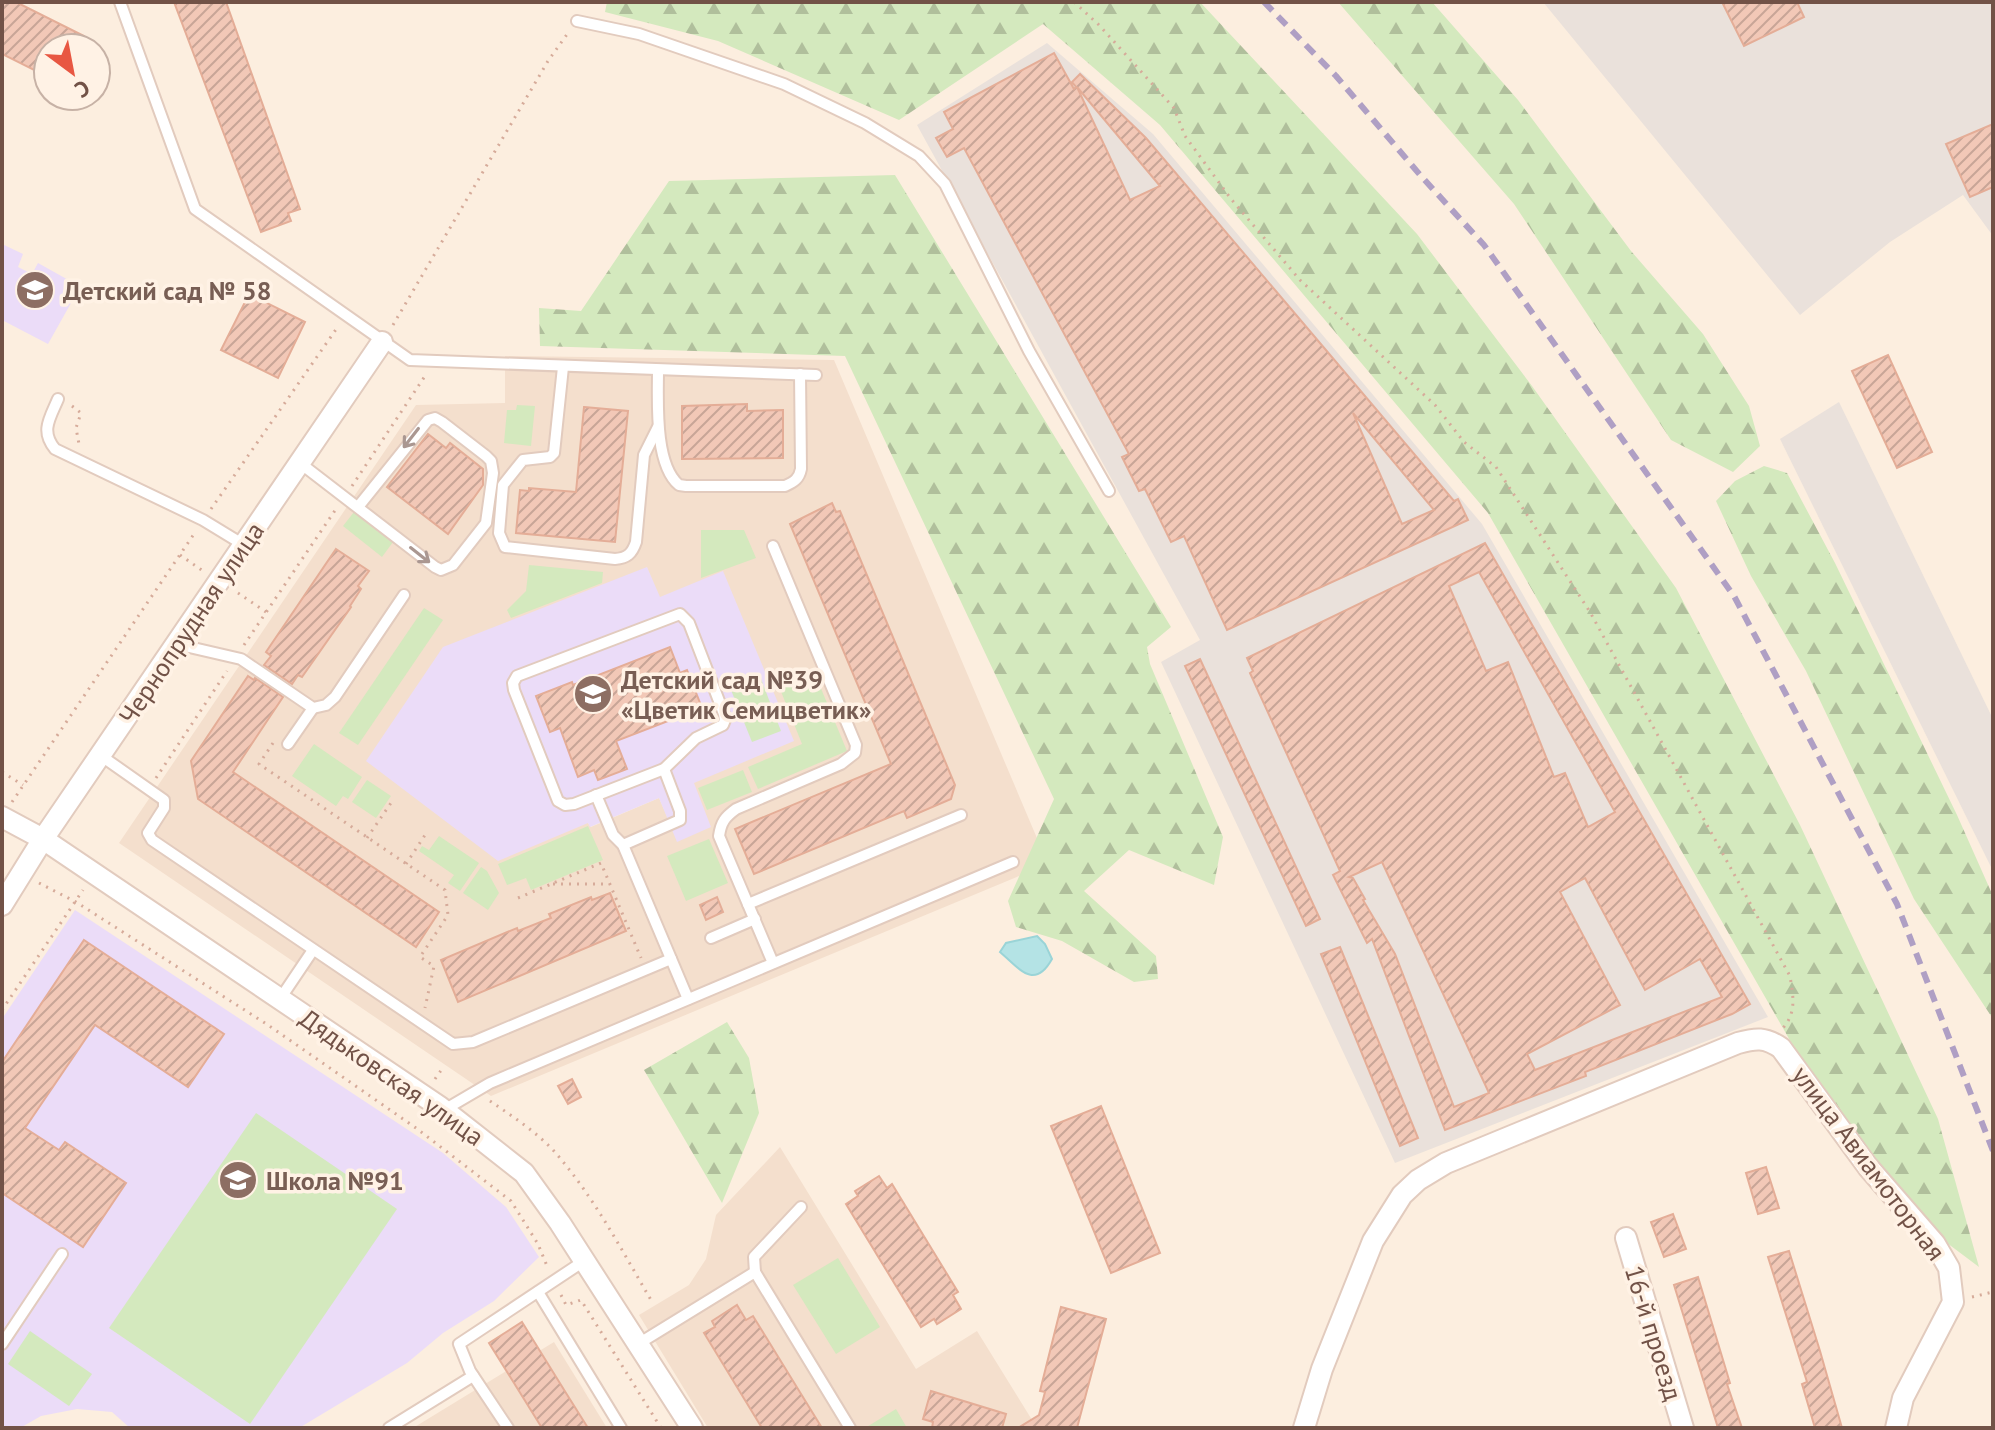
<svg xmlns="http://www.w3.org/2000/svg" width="1995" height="1430" font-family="'PT Sans',sans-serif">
  <defs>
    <pattern id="forest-firs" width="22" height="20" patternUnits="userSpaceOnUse" patternTransform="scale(2)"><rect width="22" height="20" fill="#d4e9be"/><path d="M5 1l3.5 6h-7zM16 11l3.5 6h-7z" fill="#b0bf9c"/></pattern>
    <pattern id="building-hatch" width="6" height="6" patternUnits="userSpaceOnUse" patternTransform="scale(2)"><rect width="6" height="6" fill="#f2c8b7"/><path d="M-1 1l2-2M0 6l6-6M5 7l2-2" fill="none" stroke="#c8a597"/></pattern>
  </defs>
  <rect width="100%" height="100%" fill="#fceedf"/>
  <g fill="#f4dfcd" fill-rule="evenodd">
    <path d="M505,356L834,360L1048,864L491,1096L119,843L416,405L505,403ZM647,568L659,597L693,783L678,841L659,798L591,827L588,823Z"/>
    <path d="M780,1147L916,1369L977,1331L1037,1428H708L639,1315L689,1285L706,1259L716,1215Z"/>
    <path d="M554,1342L607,1428H413Z"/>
  </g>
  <g fill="#eae1db">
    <path d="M1543,2H1993V236L1963,195L1890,242L1800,315Z"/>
    <path d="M1047,43L1153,134L1482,524L1768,1017L1395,1163L1161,662L1200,640L917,125Z"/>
    <path d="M1839,402L1993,719V871L1780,439Z"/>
  </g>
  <g fill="#ebdcf8">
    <path d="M2,244L23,254L18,267L32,274L38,263L72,282L63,298L71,303L48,344L2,320Z"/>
    <path d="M647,567L660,597L723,571L794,741L694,783L711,827L677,842L659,798L590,827L588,823L498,861L366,761L443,647Z"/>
    <path d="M75,910L443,1153L506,1207L539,1257L494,1301L443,1333L407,1363L299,1428H130L112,1412L77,1409L41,1416L20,1428H2V1019Z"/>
  </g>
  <g fill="#d4e9be">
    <path d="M517,405L535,406L531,446L504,443L507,410H516Z"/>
    <path d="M354,512L393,542L382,557L343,526Z"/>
    <path d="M701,530H744L756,558L701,578Z"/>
    <path d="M529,565L603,572L602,583L511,618L507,610L526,591Z"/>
    <path d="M424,608L443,620L358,745L339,733Z"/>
    <path d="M815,674L847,751L758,789L748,767L802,744L780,689Z"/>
    <path d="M761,679L781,731L752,742L731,690Z"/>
    <path d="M314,744L362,777L348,799L343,796L336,806L292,776Z"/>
    <path d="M743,770L752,792L707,810L698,788Z"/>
    <path d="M367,780L391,796L376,818L352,802Z"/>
    <path d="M588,826L603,860L531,890L526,878L507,885L498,864Z"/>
    <path d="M439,836L479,863L460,891L448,883L454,875L419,851L422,846L429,850Z"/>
    <path d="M709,839L728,883L686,901L667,856Z"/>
    <path d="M481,867L487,871L499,893L488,910L463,893Z"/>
    <path d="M256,1113L397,1209L250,1424L109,1328Z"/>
    <path d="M838,1258L880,1327L836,1354L793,1285Z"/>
    <path d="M30,1331L92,1374L69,1406L8,1364Z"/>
    <path d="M896,1409L907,1428H865Z"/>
  </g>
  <g fill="url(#forest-firs)">
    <path d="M607,2H1200L1417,234L1532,386L1676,588L1800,825L1938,1119L1979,1267L1875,1189L1488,513L1160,125L1043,24L899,120L718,41L605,12Z"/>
    <path d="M1338,2H1432L1518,100L1631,251L1703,334L1749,406L1760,446L1733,472L1671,440L1514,204Z"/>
    <path d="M895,175L1171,627L1147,647L1150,664L1223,837L1214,885L1129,850L1084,891L1156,956L1158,979L1134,982L1062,941L1016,927L1008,901L1054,799L845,356L540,346L539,308L581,311L669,181Z"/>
    <path d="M1764,466L1787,473L1835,563L1957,815L1993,896V1019L1914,899L1806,671L1751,576L1716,501L1735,481Z"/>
    <path d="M727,1022L749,1058L759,1113L722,1203L644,1070Z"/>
  </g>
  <path fill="#b4e3e5" stroke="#9ad4d7" stroke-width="2" d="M1037,936L1045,944L1052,959C1034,991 1019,968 1000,952L1006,943Z"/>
  <g fill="url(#building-hatch)" stroke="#e4ad97" stroke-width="2" fill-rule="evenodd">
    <path d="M2,2H16L84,36L79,48H48V77L2,54Z"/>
    <path d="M174,2H226L300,209L288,213L291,221L261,232Z"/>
    <path d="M1722,2H1797L1804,17L1744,46Z"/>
    <path d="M1054,53L1074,89L1076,87L1072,82L1080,74L1146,138L1454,501L1458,499L1468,520L1227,630L1184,536L1171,542L1145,489L1139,491L1122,457L1129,454L964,148L947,157L936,138L953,129L944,112ZM1077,87L1160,186L1130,200ZM1353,413L1434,510L1402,524Z"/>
    <path d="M1993,124V187L1970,197L1946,144Z"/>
    <path d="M249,294L305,322L278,378L221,350Z"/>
    <path d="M1888,355L1932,452L1897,468L1852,371Z"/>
    <path d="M747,404V411L783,410V458L682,459V406Z"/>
    <path d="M584,407L628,411L615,542L516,533L520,490L529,491V488L576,492Z"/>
    <path d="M428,434L446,448L450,443L483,469V485L448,534L387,487Z"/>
    <path d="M832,503L836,512L840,511L955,785L951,799L907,818L904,811L754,874L735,829L891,764L790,524Z"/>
    <path d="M1485,543L1750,1004L1732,1014L1585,1072L1586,1076L1445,1130L1372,939L1367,943L1333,875L1340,871L1250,673L1253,671L1247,658ZM1479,572L1615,812L1588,827L1565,773L1554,777L1508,662L1486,671L1449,586ZM1382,862L1489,1093L1454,1107L1395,954L1363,900L1365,899L1353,878L1349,877ZM1585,878L1645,990L1700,959L1722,997L1535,1070L1527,1054L1620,1005L1560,892Z"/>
    <path d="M336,549L369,571L358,586L361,589L350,606L351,607L302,677L298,675L292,684L264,665L271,656L266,652Z"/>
    <path d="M670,647L680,673L687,670L702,708L616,741L627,769L598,780L594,770L578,777L560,728L550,732L536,696L572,682L573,685Z"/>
    <path d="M1200,659L1320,919L1306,926L1185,666Z"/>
    <path d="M248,676L254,680L255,678L283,697L233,772L439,912L416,947L198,799L191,761Z"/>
    <path d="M610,893L626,931L458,1002L441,960L517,928L518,931L551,918L549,914L591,897L592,900Z"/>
    <path d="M717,897L723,912L706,920L700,905Z"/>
    <path d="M84,940L224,1034L188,1087L95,1025L25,1128L59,1150L65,1142L126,1183L83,1247L2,1193V1062Z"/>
    <path d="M1340,947L1418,1138L1400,1146L1321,954Z"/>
    <path d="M572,1079L581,1097L568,1104L558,1086Z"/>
    <path d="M1101,1106L1160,1253L1111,1273L1051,1126Z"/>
    <path d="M1766,1167L1779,1208L1758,1214L1746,1173Z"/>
    <path d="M879,1176L887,1188L892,1184L958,1292L953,1295L961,1309L937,1324L934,1319L921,1327L846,1204L858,1196L855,1191Z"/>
    <path d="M1673,1214L1686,1249L1664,1257L1651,1222Z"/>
    <path d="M1789,1251L1820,1351L1842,1428H1815L1802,1384L1807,1382L1768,1257Z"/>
    <path d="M1698,1277L1730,1383L1727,1384L1742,1428H1718L1674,1285Z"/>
    <path d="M737,1305L746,1320L753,1316L822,1428H762L704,1333L715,1327L712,1321Z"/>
    <path d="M1061,1307L1106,1319L1077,1428H1018L1039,1415L1045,1392L1040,1391Z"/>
    <path d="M522,1322L566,1393L588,1428H542L489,1343Z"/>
    <path d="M931,1391L1006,1414L1002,1428H932L933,1422L923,1419Z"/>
  </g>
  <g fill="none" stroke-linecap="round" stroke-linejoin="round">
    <defs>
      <g id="service">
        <path d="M120,2L195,209L410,360L816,375"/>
        <path d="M577,21L639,34L784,84L865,123L919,156L945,184L1029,351L1109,491"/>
        <path d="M563,367L554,453L550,457L523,460L503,485L499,533L505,547L615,559C627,558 632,554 636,542L644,455L658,427"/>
        <path d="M658,370C658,400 654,464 679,485L686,486H785C794,482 799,479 801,469L800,374"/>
        <path d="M58,399C50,418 40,431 55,449L203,520L244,545"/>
        <path d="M300,463L435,567L441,570L453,565L486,523L493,473L491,461L486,456L442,422L435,418L428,420L358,507"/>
        <path d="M773,546L856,745L855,753L841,764L736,809C725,817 721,822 719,836L773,963"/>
        <path d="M680,614L689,623L724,714L725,720L723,725L696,738L664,769L574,804L565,805L558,801L514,690L513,683L517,676Z"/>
        <path d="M176,644L241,659L313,708L326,705L335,697L404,595"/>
        <path d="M288,744L313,708"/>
        <path d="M100,755L164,800V808L148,833L152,840L453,1044L473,1042L671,959"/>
        <path d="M596,795L613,835L623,845L688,999"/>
        <path d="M623,845L680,820V811L664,769"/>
        <path d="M748,904L961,815"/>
        <path d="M711,938L755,919"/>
        <path d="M280,999L313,950"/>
        <path d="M444,1110L490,1083L1013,862"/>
        <path d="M755,1272L754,1257L801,1207"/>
        <path d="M538,1292L621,1428"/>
        <path d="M2,1344L62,1254"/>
        <path d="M638,1344L755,1272L850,1428"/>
        <path d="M389,1428L473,1376"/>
        <path d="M508,1428L470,1371L459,1344L584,1261"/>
      </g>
      <g id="minor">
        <path d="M2,817L43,839L440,1107L524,1173L560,1223L692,1428"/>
        <path d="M2,905L43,839L382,342"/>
        <path d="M1626,1238L1683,1428"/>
        <path d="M1304,1428L1322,1369L1373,1241L1402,1195L1418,1180L1446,1163L1738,1043C1756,1038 1765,1037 1781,1048L1868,1167L1935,1244L1949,1268L1953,1302L1903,1398L1896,1428"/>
      </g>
    </defs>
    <use href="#service" stroke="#e2cbbe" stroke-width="14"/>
    <use href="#minor" stroke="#e2cbbe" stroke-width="24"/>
    <g stroke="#d6ab9a" stroke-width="3" stroke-dasharray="2 6" stroke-linecap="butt">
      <path d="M1074,2L1099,25L1174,108L1185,136L1231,199L1300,280L1435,405L1464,442L1496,467L1590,612L1790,976C1793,995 1797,1012 1783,1028"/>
      <path d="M393,325L548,61L568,33"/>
      <path d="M72,406L81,413L76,428L79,444"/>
      <path d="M352,486L425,376"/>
      <path d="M211,509L337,328"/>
      <path d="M180,555L203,571"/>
      <path d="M238,593L266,612"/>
      <path d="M244,645L336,509"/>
      <path d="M273,743L259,764L445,890L448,915L420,957L434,966L425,1008"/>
      <path d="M2,772L23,785"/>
      <path d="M156,778L227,671"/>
      <path d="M12,802L194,534"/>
      <path d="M367,838L393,800"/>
      <path d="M406,864L427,832"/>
      <path d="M39,883L76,902L268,1025L416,1128L511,1201L538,1244L547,1266"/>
      <path d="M553,884H609"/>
      <path d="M518,898L601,863L641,958"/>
      <path d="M2,1010L83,890"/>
      <path d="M435,1079L442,1069"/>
      <path d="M490,1101C512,1116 535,1131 553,1150C593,1195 621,1249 651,1300"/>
      <path d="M561,1295L566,1305L581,1300L661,1428"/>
      <path d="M1972,1297L1993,1292"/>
    </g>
    <use href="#service" stroke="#fff" stroke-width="10"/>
    <use href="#minor" stroke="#fff" stroke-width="20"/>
    <path stroke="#af9fc4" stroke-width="6" stroke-dasharray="12 8" stroke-linecap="butt" d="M1264,2L1336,76L1421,176L1484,245L1734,596L1897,904L1993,1151"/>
  </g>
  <defs><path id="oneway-shaft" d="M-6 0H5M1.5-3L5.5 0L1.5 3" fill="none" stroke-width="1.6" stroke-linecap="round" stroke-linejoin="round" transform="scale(2)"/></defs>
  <g stroke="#aa9791">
    <use href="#oneway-shaft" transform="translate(411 438) rotate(128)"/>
    <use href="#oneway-shaft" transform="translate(420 555) rotate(38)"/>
  </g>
  <defs>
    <symbol id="school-disc" viewBox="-11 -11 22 22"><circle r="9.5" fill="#8d6e63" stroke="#fff2e5"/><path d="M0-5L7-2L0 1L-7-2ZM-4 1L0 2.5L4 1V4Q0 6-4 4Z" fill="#fff"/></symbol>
  </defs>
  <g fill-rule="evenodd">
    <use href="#school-disc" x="13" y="268" width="44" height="44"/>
    <use href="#school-disc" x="571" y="672" width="44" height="44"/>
    <use href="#school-disc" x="216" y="1158" width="44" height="44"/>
  </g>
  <g text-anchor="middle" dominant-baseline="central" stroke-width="7" stroke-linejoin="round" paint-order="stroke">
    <g font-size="26" font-weight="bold" fill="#785e54" stroke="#fff2e5" text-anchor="start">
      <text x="63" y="290">Детский сад № 58</text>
      <text x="621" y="679">Детский сад №39<tspan x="621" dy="30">«Цветик Семицветик»</tspan></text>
      <text x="266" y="1180">Школа №91</text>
    </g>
    <g font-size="26" fill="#725247" stroke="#fff2e5">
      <text transform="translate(191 623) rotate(-56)">Чернопрудная улица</text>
      <text transform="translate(392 1077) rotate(35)">Дядьковская улица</text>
      <text transform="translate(1869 1163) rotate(53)">улица Авиамоторная</text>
      <text transform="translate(1654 1333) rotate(73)">16-й проезд</text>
    </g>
  </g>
  <rect width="1995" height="1430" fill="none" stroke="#725247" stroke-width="8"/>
  <g transform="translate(72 72) rotate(148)"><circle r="38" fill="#fff2e5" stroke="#c7b2a6" stroke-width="2"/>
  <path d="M0-6L14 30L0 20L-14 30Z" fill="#e85742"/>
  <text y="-12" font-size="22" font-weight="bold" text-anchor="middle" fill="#725247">С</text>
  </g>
</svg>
